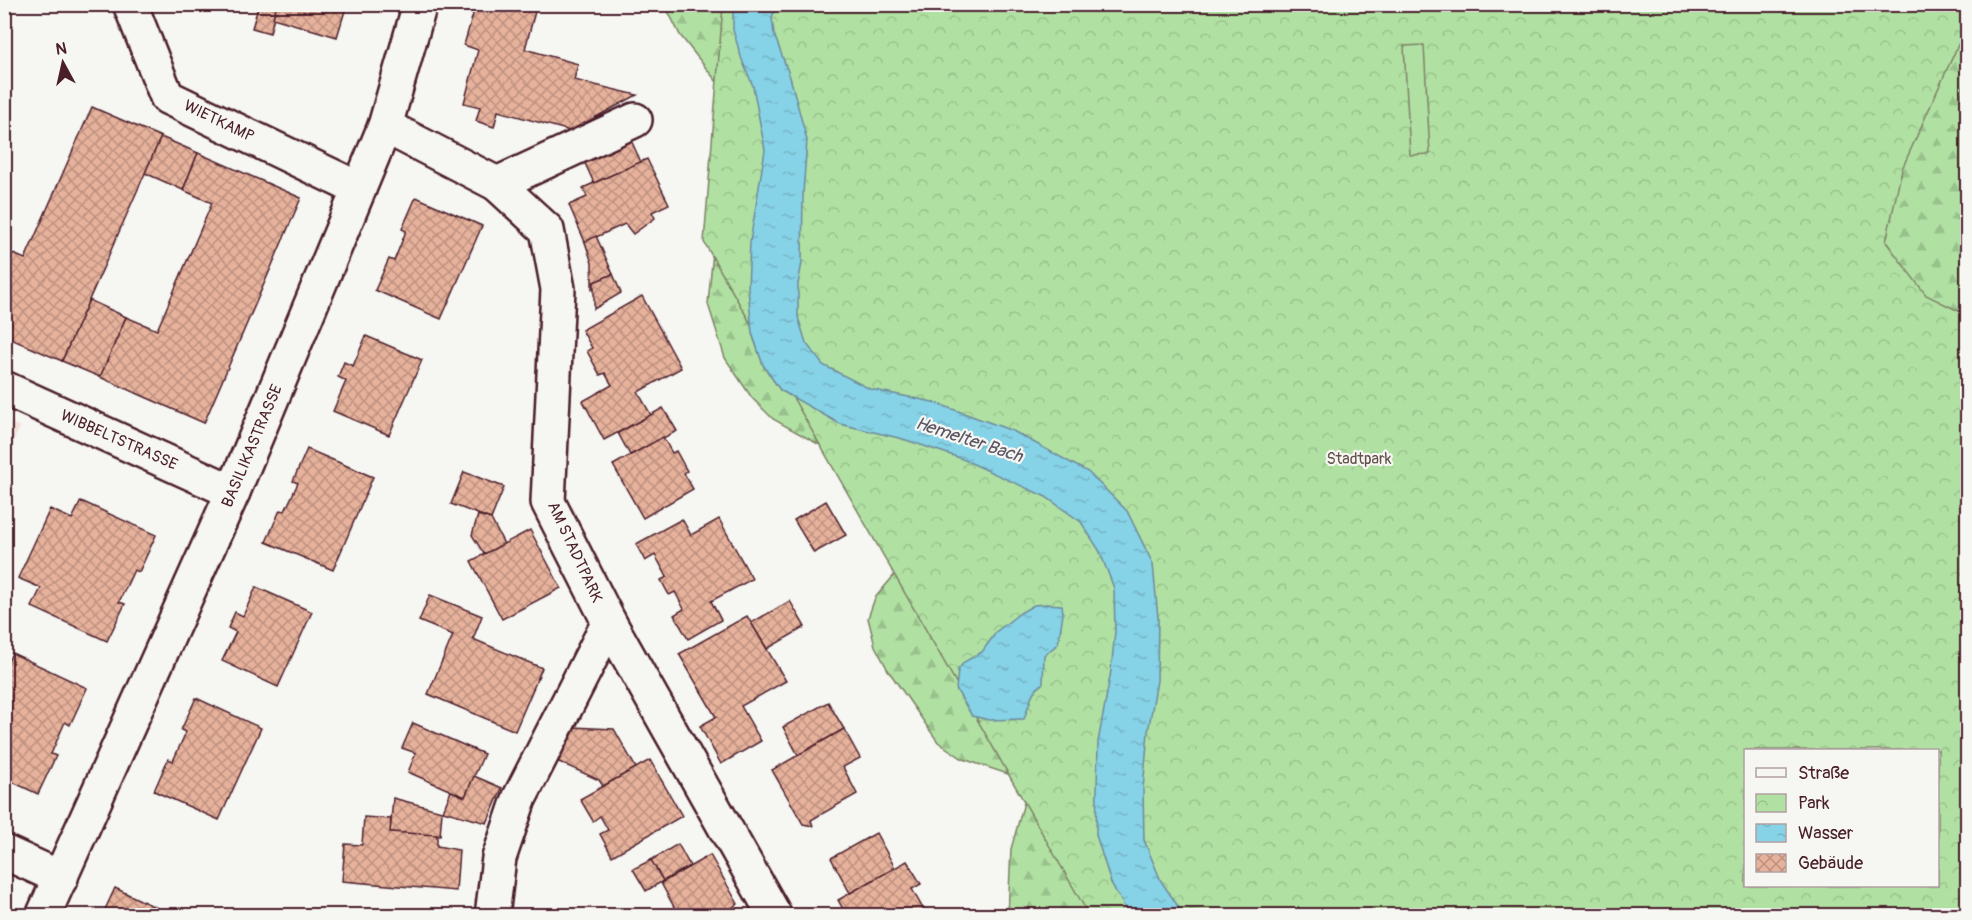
<svg xmlns="http://www.w3.org/2000/svg" width="1972" height="920" font-family="Pangolin,sans-serif">
  <defs>
    <pattern id="forest-firs" width="22" height="20" patternUnits="userSpaceOnUse" patternTransform="scale(1.5)"><rect width="22" height="20" fill="#b0e1a2"/><path d="M5 1l3.5 6h-7zM16 11l3.5 6h-7z" fill="#99c18c"/></pattern>
    <pattern id="park-crowns" width="20" height="18" patternUnits="userSpaceOnUse" patternTransform="scale(1.5)"><rect width="20" height="18" fill="#b0e1a2"/><path d="M2 6a3 3 0 1 1 6 0M12 15a3 3 0 1 1 6 0" fill="none" stroke="#99c18c"/></pattern>
    <pattern id="water-ripples" width="26" height="14" patternUnits="userSpaceOnUse" patternTransform="scale(1.5)"><rect width="26" height="14" fill="#86d2e6"/><path d="M2 4q2-2 4 0t4 0M15 11q2-2 4 0t4 0" fill="none" stroke="#75b4c5"/></pattern>
    <pattern id="building-cross-hatch" width="8" height="8" patternUnits="userSpaceOnUse" patternTransform="scale(1.5)"><rect width="8" height="8" fill="#e7b29c"/><path d="M0 0l8 8M0 8l8-8" fill="none" stroke="#bd907f"/></pattern>
  </defs>
  <rect width="100%" height="100%" fill="#f6f6f2"/>
  <filter id="ink" filterUnits="userSpaceOnUse"><feTurbulence type="fractalNoise" baseFrequency=".0167" numOctaves="2"/><feDisplacementMap in="SourceGraphic" scale="12" xChannelSelector="R" yChannelSelector="G"/><feConvolveMatrix kernelMatrix="1 2 1 2 8 2 1 2 1" color-interpolation-filters="sRGB"/></filter>
  <g filter="url(#ink)">
    <path fill="#f2e2d8" d="M5,420L20,427L5,460Z"/>
    <g fill="url(#forest-firs)" stroke="#7d8066" stroke-width="1.5">
      <path d="M665,5H733V30L742,60L753,86L765,150L750,242L748,288L752,333L763,365L780,390L840,424L903,439L960,458L1046,497L1081,522L1099,550L1114,588L1115,631L1111,671L1098,742L1096,835L1111,883L1129,915H1008L1011,849L1027,792L1020,778L963,759L938,742L888,670L875,646L868,618L875,598L919,546L931,526L929,505L917,481L893,460L843,458L773,419L752,398L725,358L708,304L728,96L680,35Z"/>
      <path d="M1967,5V69L1961,98L1968,104V213L1965,228L1968,249L1967,360L1785,135Z"/>
    </g>
    <path fill="url(#park-crowns)" stroke="#7d8066" stroke-width="1.5" fill-rule="evenodd" d="M723,5H1967V25L1902,169L1886,242L1926,295L1967,315V915H1089L704,242ZM1746,750H1938V886H1746Z"/>
    <path fill="#b0e1a2" stroke="#7d8066" stroke-width="1.5" d="M1424,45L1430,154L1410,155L1404,46Z"/>
    <g fill="url(#water-ripples)" stroke="#6e8a9b" stroke-width="1.5">
      <path d="M733,5H777L772,17L774,34L790,77L807,140L803,194L802,263L798,284V317L806,343L823,365L870,389L933,402L1013,431L1088,472L1127,511L1153,564L1158,618L1157,681L1148,732L1143,789L1144,840L1161,881L1184,915H1129L1111,883L1096,835L1098,742L1111,671L1115,631L1114,588L1099,550L1081,522L1046,497L960,458L903,439L840,424L780,390L763,365L752,333L748,288L750,242L765,150L753,86L742,60L733,30Z"/>
      <path d="M1046,604L1062,605L1063,614L1058,644L1044,655L1043,683L1033,693L1024,719L989,720L972,716L956,689L958,670L964,662L982,652L997,631L1020,613L1034,605Z"/>
    </g>
    <g fill="url(#building-cross-hatch)" stroke="#4a1f2b" stroke-width="1.5">
      <path d="M259,4H277L270,33L252,28Z"/>
      <path d="M277,4H347L337,37L273,18Z"/>
      <path d="M476,4H537L525,49L578,64L574,80L637,95L570,131L498,111L494,127L476,121L480,107L464,103L478,50L464,45Z"/>
      <path d="M92,107L161,137L62,361L4,336V250L25,259Z"/>
      <path d="M161,137L198,153L183,190L145,173Z"/>
      <path d="M630,138L641,162L594,183L583,159Z"/>
      <path d="M198,153L301,198L204,423L100,377L126,317L157,330L212,203L183,190Z"/>
      <path d="M647,159L669,204L652,212L655,218L633,234L625,224L585,242L569,205L587,197L583,188Z"/>
      <path d="M416,197L482,226L441,319L375,290L389,259L394,261L406,231L402,229Z"/>
      <path d="M596,236L613,274L594,282V289H592V263L585,242Z"/>
      <path d="M613,274L621,293L594,309V282Z"/>
      <path d="M642,296L681,368L638,392L651,415L604,440L583,401L612,385L605,373L600,375L587,351L592,348L582,330Z"/>
      <path d="M89,300L126,317L100,377L62,361Z"/>
      <path d="M366,336L422,360L389,435L333,411L346,381L338,377L344,362L353,366Z"/>
      <path d="M663,408L677,431L630,455L618,433Z"/>
      <path d="M663,437L672,453L676,451L687,471L684,473L693,489L643,518L613,465Z"/>
      <path d="M307,449L373,477L333,570L266,542L280,510L285,511L298,483L293,481Z"/>
      <path d="M464,472L504,487L491,519L451,504Z"/>
      <path d="M81,501L156,535L139,572L134,570L119,602L125,604L107,641L32,607L41,588L18,578L50,509L72,519Z"/>
      <path d="M826,501L846,535L814,553L794,520Z"/>
      <path d="M478,515L491,519L504,544L484,554L472,535Z"/>
      <path d="M682,519L691,535L719,519L752,579L711,601L721,620L688,639L674,615L684,609L675,592L669,595L661,580L667,577L655,555L645,561L636,544Z"/>
      <path d="M530,530L561,588L502,619L471,561Z"/>
      <path d="M256,587L312,612L278,687L222,661L236,632L228,628L235,612L243,616Z"/>
      <path d="M430,595L482,616L473,639L542,668L515,731L428,694L453,635L419,621Z"/>
      <path d="M790,601L805,627L767,649L751,623Z"/>
      <path d="M747,616L786,681L741,706L761,741L721,764L700,726L716,717L679,654Z"/>
      <path d="M12,653L87,688L70,725L65,722L51,754L56,756L38,794L4,778V670Z"/>
      <path d="M196,698L261,728L219,820L154,791L168,759L173,761L186,732L181,730Z"/>
      <path d="M828,702L844,729L798,755L783,727Z"/>
      <path d="M413,723L484,754L465,797L408,772L416,753L402,748Z"/>
      <path d="M572,727L614,729L636,768L603,786L599,780L557,761Z"/>
      <path d="M844,729L860,758L843,767L857,794L811,820L813,826L803,824L772,770Z"/>
      <path d="M650,760L682,816L612,856L600,834L608,830L600,816L593,821L580,799Z"/>
      <path d="M474,776L502,788L487,823L443,811L451,791L465,797Z"/>
      <path d="M393,798L442,811L440,836L390,832Z"/>
      <path d="M364,817L391,819L390,832L437,835V846L459,850L456,891L342,881L345,844L362,845Z"/>
      <path d="M876,833L895,868L850,893L831,858Z"/>
      <path d="M678,844L690,866L663,881L651,860Z"/>
      <path d="M710,855L738,904L719,916H679L661,883Z"/>
      <path d="M651,860L663,881L646,891L633,869Z"/>
      <path d="M907,861L921,884L912,889L927,916H847L838,900Z"/>
      <path d="M115,888L174,916H102Z"/>
    </g>
    <g fill="none" stroke-linecap="round" stroke-linejoin="round">
      <defs>
        <g id="minor">
          <path d="M130,4L167,97L359,189"/>
          <path d="M385,126L497,184L547,230L558,289L548,502L609,622L775,916"/>
          <path d="M497,184L635,120"/>
          <path d="M4,388L233,492"/>
          <path d="M4,852L61,878"/>
          <path d="M43,916L233,492L359,189L385,126L420,4"/>
          <path d="M492,916L499,858L519,799L609,622"/>
        </g>
      </defs>
      <use href="#minor" stroke="#4a1f2b" stroke-width="38"/>
      <use href="#minor" stroke="#f6f6f2" stroke-width="33"/>
    </g>
  </g>
  <g text-anchor="middle" dominant-baseline="central" stroke-width="4.5" stroke-linejoin="round" paint-order="stroke">
    <g font-size="16" fill="#4a1f2b" stroke="#f6f6f2">
      <text transform="translate(219 121) rotate(26)">WIETKAMP</text>
      <text transform="translate(119 440) rotate(24)">WIBBELTSTRASSE</text>
      <text transform="translate(252 446) rotate(-67)">BASILIKASTRASSE</text>
      <text transform="translate(575 552) rotate(65)">AM STADTPARK</text>
    </g>
    <g font-size="16" fill="#645049" stroke="#f6f6f2">
      <text x="1359" y="459">Stadtpark</text>
    </g>
    <g font-size="18" font-style="italic" fill="#5c5563" stroke="#f6f6f2">
      <text transform="translate(969 440) rotate(18)">Hemelter Bach</text>
    </g>
  </g>
  <rect width="1972" height="920" fill="none" stroke="#f6f6f2" stroke-width="24"/>
  <rect x="12" y="12" width="1948" height="896" fill="none" stroke="#4a1f2b" stroke-width="2" filter="url(#ink)"/>
  <rect x="1744" y="749" width="195" height="138" fill="#f6f6f2" stroke="#b1a0a2" stroke-width="1.5"/>
  <rect x="1756" y="768" width="30" height="9" fill="#f6f6f2" stroke="#b1a0a2" stroke-width="1.5"/>
  <text x="1798" y="779" font-size="18" fill="#4a1f2b">Straße</text>
  <rect x="1756" y="794" width="30" height="18" fill="url(#park-crowns)" stroke="#b1a0a2" stroke-width="1.5"/>
  <text x="1798" y="809" font-size="18" fill="#4a1f2b">Park</text>
  <rect x="1756" y="824" width="30" height="18" fill="url(#water-ripples)" stroke="#b1a0a2" stroke-width="1.5"/>
  <text x="1798" y="839" font-size="18" fill="#4a1f2b">Wasser</text>
  <rect x="1756" y="854" width="30" height="18" fill="url(#building-cross-hatch)" stroke="#b1a0a2" stroke-width="1.5"/>
  <text x="1798" y="869" font-size="18" fill="#4a1f2b">Gebäude</text>
  <g transform="translate(63 63) rotate(352)" stroke="#f6f6f2" stroke-width="4.5" paint-order="stroke">
  <path d="M0-4.5L10 22L0 15L-10 22Z" fill="#4a1f2b"/>
  <text y="-9" font-size="16" font-weight="bold" text-anchor="middle" fill="#4a1f2b">N</text>
  </g>
</svg>
